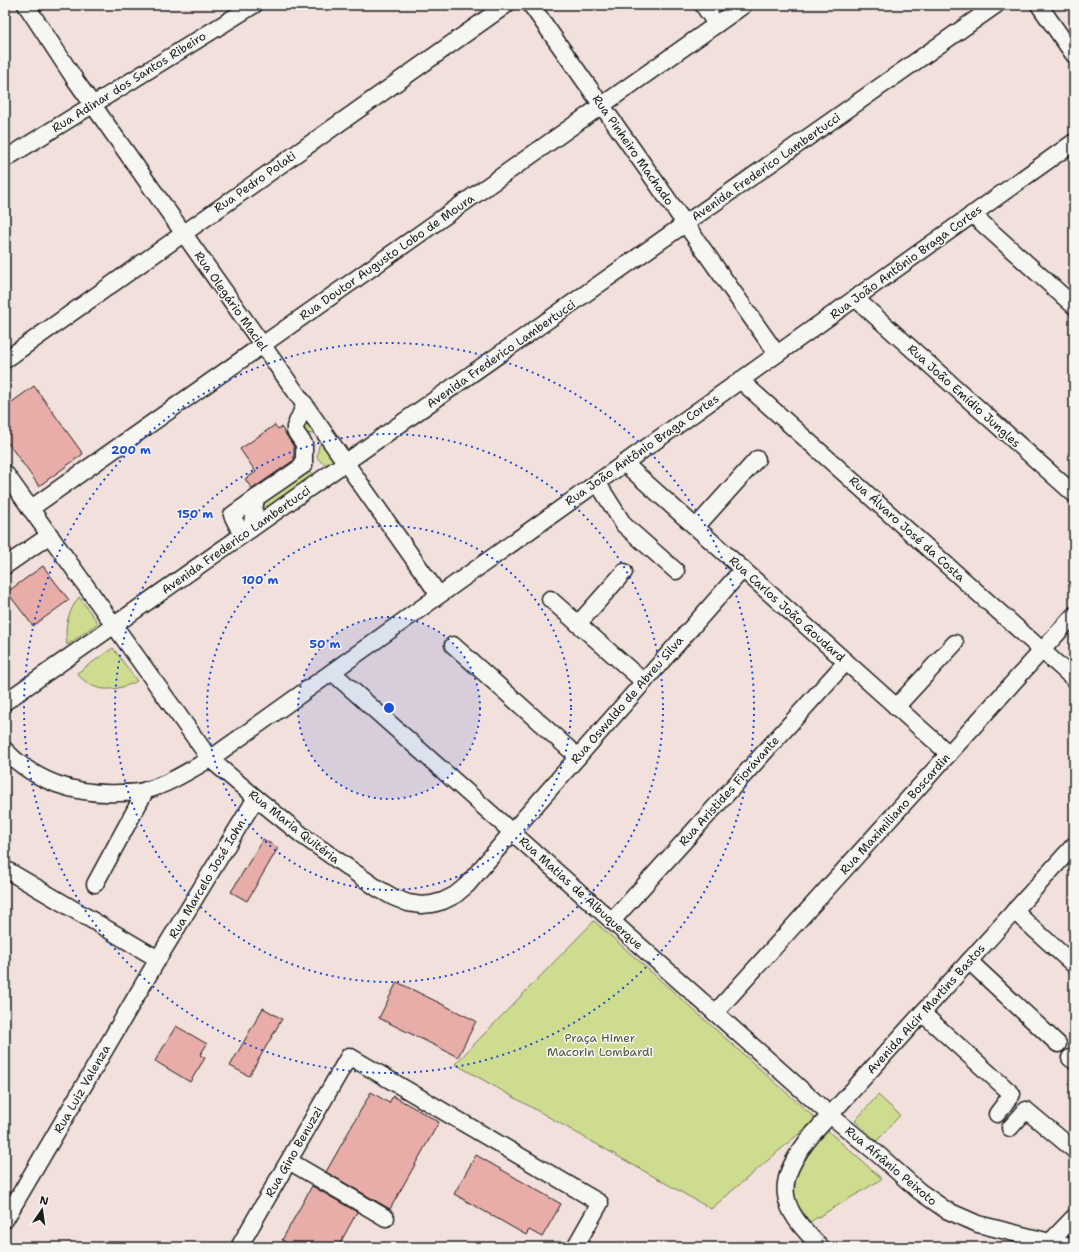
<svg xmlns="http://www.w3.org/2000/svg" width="1079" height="1252" font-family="'Shantell Sans',sans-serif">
  <rect width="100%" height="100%" fill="#f2e0dc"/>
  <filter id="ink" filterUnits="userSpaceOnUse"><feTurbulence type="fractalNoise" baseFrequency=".025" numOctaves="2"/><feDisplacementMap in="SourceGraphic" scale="8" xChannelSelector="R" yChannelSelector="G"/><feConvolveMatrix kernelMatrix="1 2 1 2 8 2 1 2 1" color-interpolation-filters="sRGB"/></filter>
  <g filter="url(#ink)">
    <g fill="#cedc90" stroke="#757c56">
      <path d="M309,416L320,432L313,434L306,433L304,427Z"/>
      <path d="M328,443L336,455L334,467L321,462L317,457L319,445Z"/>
      <path d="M302,470L318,476L262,519L265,497Z"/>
      <path d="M79,597L98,623L67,645C64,626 68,612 79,597Z"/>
      <path d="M113,648L137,681C116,692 93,694 77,673Z"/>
      <path d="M594,921L816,1119L711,1209L455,1064Z"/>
      <path d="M878,1095L900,1115L877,1141L855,1121Z"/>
      <path d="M827,1130L882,1179L810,1222C803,1213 794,1203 793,1192C790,1170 814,1145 827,1130Z"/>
    </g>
    <g fill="#e8ada8" stroke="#1c1c1c">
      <path d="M34,386L83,454L39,486L5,439V407Z"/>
      <path d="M275,425L278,429L281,427L294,447V460L252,489L245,479L256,472L240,449Z"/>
      <path d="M43,566L69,600L33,626L7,592Z"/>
      <path d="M263,839L278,848L247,901L231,892Z"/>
      <path d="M397,982L476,1021L458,1057L379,1018Z"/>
      <path d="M263,1008L282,1019L249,1076L230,1066Z"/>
      <path d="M176,1026L207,1044L200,1055L205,1058L190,1082L155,1061Z"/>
      <path d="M371,1092L389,1103L393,1096L439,1122L390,1209L326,1172Z"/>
      <path d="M476,1155L561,1204L542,1237L529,1230L526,1235L454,1194Z"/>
      <path d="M312,1186L357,1212L338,1247H294L282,1240Z"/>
    </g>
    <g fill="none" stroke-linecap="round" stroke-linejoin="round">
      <defs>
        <g id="minor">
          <path d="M26,5L76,81L439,595"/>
          <path d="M531,5L777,354"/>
          <path d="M703,5L716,24"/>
          <path d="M1039,5L1074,55"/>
          <path d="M5,159L254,5"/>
          <path d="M972,214L1074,306"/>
          <path d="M855,298L1074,494"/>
          <path d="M5,360L506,5"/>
          <path d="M740,380L1074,679"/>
          <path d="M624,463L949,754"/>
          <path d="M5,473L210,759L256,798L303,836L377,888L393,897L408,903L421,905L432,904L443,901L455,895L467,885L512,832L743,569"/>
          <path d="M597,482L624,525L676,571"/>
          <path d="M30,509L744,5"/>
          <path d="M696,527L757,459"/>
          <path d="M251,529L256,498L304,465V444L295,431V427L305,404"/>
          <path d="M242,535L232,515L256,498"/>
          <path d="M5,566L50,535"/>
          <path d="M550,599L644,682"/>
          <path d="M578,624L624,572"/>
          <path d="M453,645L578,757"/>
          <path d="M332,672L830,1115L880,1156L919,1191L946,1210L978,1224L1070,1247"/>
          <path d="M5,702L996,5"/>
          <path d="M896,707L955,643"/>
          <path d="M5,750C35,782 76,795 119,793C128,793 138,793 147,790C169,784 190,770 210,759L1074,142"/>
          <path d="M5,869L158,959"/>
          <path d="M95,884L146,790"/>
          <path d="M1014,911L1074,965"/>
          <path d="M612,921L846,662"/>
          <path d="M969,961L1058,1044"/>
          <path d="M715,1013L1074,615"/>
          <path d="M922,1013L1012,1094L997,1114"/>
          <path d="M1070,1058L1074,1061"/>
          <path d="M1010,1128L1026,1110L1074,1150"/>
          <path d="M289,1161L386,1218"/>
          <path d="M5,1220L158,959L256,798"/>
          <path d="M1050,1242L1074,1217"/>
          <path d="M239,1247L349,1056L600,1203L575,1247"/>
          <path d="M821,1247C778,1206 773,1183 812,1135L1074,845"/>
        </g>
      </defs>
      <use href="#minor" stroke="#1c1c1c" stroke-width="19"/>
      <use href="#minor" stroke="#f6f6f2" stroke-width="16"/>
    </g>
  </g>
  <circle cx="389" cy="708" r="91" fill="#1d4ed8" fill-opacity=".12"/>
  <g fill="none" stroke="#1d4ed8" stroke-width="2" stroke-dasharray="2 4">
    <circle cx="389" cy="708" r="91"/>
    <circle cx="389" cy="708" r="182"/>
    <circle cx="389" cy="708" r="274"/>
    <circle cx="389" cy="708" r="365"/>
  </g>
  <g text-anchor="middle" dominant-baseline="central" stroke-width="3" stroke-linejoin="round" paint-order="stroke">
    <g font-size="12" fill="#1c1c1c" stroke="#f6f6f2">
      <text transform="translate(129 82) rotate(-32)">Rua Adinar dos Santos Ribeiro</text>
      <text transform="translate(633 150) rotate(55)">Rua Pinheiro Machado</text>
      <text transform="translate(766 167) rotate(-35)">Avenida Frederico Lambertucci</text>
      <text transform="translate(255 182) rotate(-35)">Rua Pedro Polati</text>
      <text transform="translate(387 257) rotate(-35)">Rua Doutor Augusto Lobo de Moura</text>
      <text transform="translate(906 262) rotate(-36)">Rua João Antônio Braga Cortes</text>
      <text transform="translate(231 301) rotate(55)">Rua Olegário Maciel</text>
      <text transform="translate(501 354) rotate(-35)">Avenida Frederico Lambertucci</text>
      <text transform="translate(964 396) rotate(42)">Rua João Emídio Jungles</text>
      <text transform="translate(642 450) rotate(-35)">Rua João Antônio Braga Cortes</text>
      <text transform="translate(907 529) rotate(42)">Rua Álvaro José da Costa</text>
      <text transform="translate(236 540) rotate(-35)">Avenida Frederico Lambertucci</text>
      <text transform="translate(787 609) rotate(42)">Rua Carlos João Goudard</text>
      <text transform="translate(627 700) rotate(-49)">Rua Oswaldo de Abreu Silva</text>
      <text transform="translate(729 791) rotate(-48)">Rua Aristides Fioravante</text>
      <text transform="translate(895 814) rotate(-48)">Rua Maximiliano Boscardin</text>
      <text transform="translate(294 827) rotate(38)">Rua Maria Quitéria</text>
      <text transform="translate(207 879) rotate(-59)">Rua Marcelo José Iohn</text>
      <text transform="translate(581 893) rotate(42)">Rua Matias de Albuquerque</text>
      <text transform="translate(926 1009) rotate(-48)">Avenida Alcir Martins Bastos</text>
      <text transform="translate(82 1089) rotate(-60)">Rua Luiz Valenza</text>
      <text transform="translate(294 1152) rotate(-60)">Rua Gino Benuzzi</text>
      <text transform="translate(891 1166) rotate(40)">Rua Afrânio Peixoto</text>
    </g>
    <g font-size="12" fill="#51563f" stroke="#f6f6f2">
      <text x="600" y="1038">Praça Himer<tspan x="600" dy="14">Macorin Lombardi</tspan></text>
    </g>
  </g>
  <circle cx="389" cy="708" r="6" fill="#1d4ed8" stroke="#f6f6f2" stroke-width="2"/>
  <g font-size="12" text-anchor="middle" font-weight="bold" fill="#1d4ed8" stroke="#f6f6f2" stroke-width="3" stroke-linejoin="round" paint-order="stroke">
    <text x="131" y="454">200 m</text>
    <text x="195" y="518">150 m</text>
    <text x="260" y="584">100 m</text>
    <text x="325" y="648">50 m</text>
  </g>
  <rect width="1079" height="1252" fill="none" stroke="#f6f6f2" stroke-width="20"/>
  <rect x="10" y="10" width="1059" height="1232" fill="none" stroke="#1c1c1c" stroke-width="1.5" filter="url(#ink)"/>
  <g transform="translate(42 1210) rotate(13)" stroke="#f6f6f2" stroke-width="3" paint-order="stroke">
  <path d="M0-3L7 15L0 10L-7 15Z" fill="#1c1c1c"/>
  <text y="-6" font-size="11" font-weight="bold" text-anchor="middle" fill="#1c1c1c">N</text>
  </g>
</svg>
